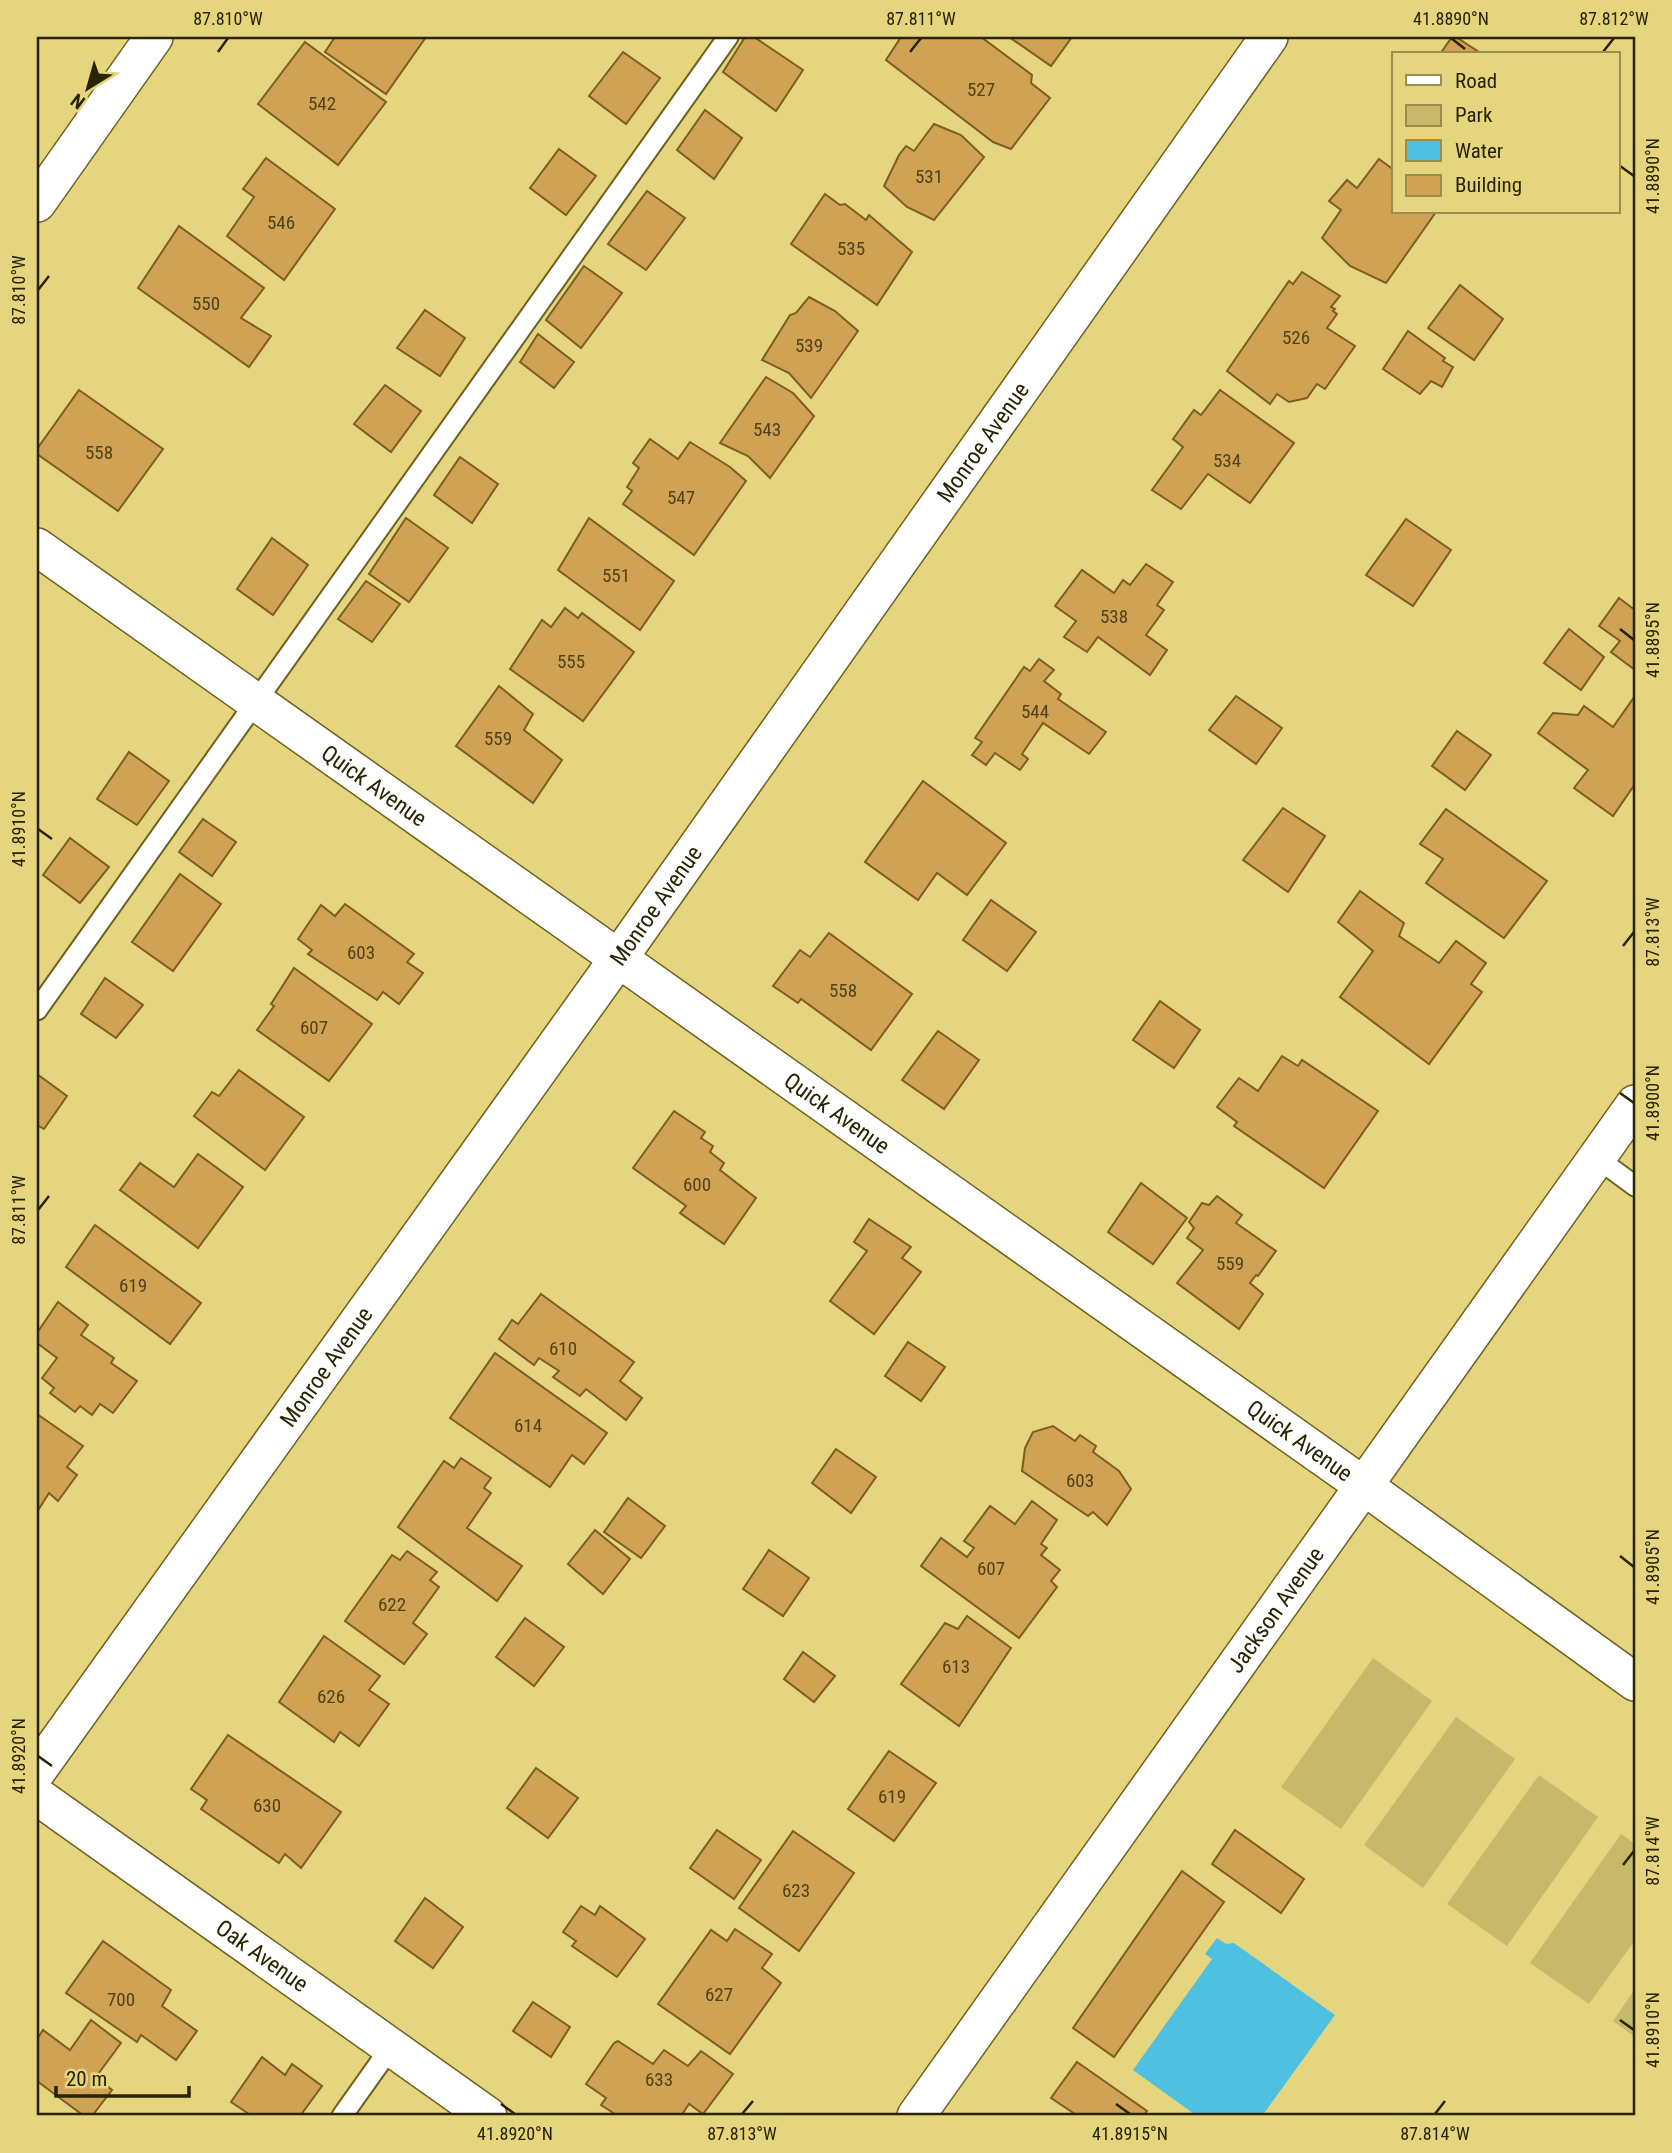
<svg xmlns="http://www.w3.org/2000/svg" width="1672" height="2153" font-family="'Roboto Condensed',sans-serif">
  <rect width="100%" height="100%" fill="#e5d57f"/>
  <g fill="#c7b86a">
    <path d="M1373,1658L1432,1701L1341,1829L1281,1787Z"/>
    <path d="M1456,1717L1515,1759L1423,1888L1364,1845Z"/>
    <path d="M1539,1775L1598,1817L1507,1946L1447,1904Z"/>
    <path d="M1621,1834L1635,1844V1940L1589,2004L1530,1963Z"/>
    <path d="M1635,1989V2037L1613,2021Z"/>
  </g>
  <path fill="#4fc0df" d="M1217,1938L1226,1944L1234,1943L1335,2015L1262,2116H1197L1133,2070L1212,1959L1205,1954Z"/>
  <g fill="#cfa254" stroke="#7e5d21" stroke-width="2">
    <path d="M335,37H426L386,94L325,52Z"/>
    <path d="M745,37H754L803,70L776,111L723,72Z"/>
    <path d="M901,37H981L1032,75L1031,83L1050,98L1011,149L993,142L886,60Z"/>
    <path d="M1009,37H1072L1051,66Z"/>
    <path d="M1452,37H1456L1482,54H1440Z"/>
    <path d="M305,42L386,102L338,165L258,104Z"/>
    <path d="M623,52L660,78L626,124L589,96Z"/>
    <path d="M705,110L742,138L714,179L677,150Z"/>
    <path d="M934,124L961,135L984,157L934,220L907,207L884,186L899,155L906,146L914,151Z"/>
    <path d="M559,149L596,176L566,215L530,188Z"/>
    <path d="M266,158L335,209L284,280L227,236L254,197L243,189Z"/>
    <path d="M1379,159L1394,170V212H1436L1386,283L1350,266L1322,238L1341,210L1329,201L1347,180L1357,188Z"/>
    <path d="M647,191L685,218L646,270L608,244Z"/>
    <path d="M825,194L840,205L845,204L866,220L869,215L912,252L877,305L791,244Z"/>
    <path d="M179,226L264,288L241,318L271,336L249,367L138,288Z"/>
    <path d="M584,266L622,293L581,348L546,320Z"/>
    <path d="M1302,272L1340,296L1331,307L1335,309L1333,311L1337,314L1327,328L1355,346L1325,389L1317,384L1307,398L1289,402L1277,394L1270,404L1227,371L1289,281L1293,284Z"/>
    <path d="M1460,285L1503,319L1474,360L1428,328Z"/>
    <path d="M809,297L835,311L858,331L811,398L789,373L762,360L790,315L796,313Z"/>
    <path d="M425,310L465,338L440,376L397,348Z"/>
    <path d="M1408,331L1445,358L1443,361L1453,367L1442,387L1431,381L1420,394L1383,369Z"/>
    <path d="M538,334L574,362L554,388L520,362Z"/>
    <path d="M766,377L793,393L814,416L770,478L748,456L720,443Z"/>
    <path d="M385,385L421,411L391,452L354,424Z"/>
    <path d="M79,390L163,449L118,511L37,454V449Z"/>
    <path d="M1220,390L1294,443L1250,503L1208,474L1181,509L1152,490L1183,447L1173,439L1194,410L1201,415Z"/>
    <path d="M650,439L678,459L690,442L730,467L746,481L694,555L623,504L632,491L627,487L639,468L633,463Z"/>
    <path d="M460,457L498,484L472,523L434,495Z"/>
    <path d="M406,518L448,548L409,602L369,574Z"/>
    <path d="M589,518L674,581L640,630L558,570Z"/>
    <path d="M1406,519L1451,550L1413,606L1366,575Z"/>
    <path d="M272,538L308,565L273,615L237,589Z"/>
    <path d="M1146,564L1173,582L1157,605L1164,610L1146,635L1167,650L1150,675L1098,637L1087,652L1064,637L1076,621L1055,606L1082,570L1114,593L1123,580L1130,585Z"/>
    <path d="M366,581L400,604L372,642L338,619Z"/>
    <path d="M1619,598L1635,610V670L1611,652L1620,641L1599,626Z"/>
    <path d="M565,608L578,618L582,613L634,652L583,721L510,669L542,620L551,627Z"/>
    <path d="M1569,629L1604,657L1581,690L1544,663Z"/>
    <path d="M1039,659L1054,670L1044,681L1061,694L1058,699L1106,732L1089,754L1043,723L1022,754L1028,759L1020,770L995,753L986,765L972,755L982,742L975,738L1024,667L1030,671Z"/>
    <path d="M499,686L533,714L524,730L562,760L533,803L456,746Z"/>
    <path d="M1236,696L1282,728L1256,764L1209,730Z"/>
    <path d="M1635,696V784L1613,816L1574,788L1588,770L1538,733L1553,713L1578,715L1584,706L1613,727Z"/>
    <path d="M1457,731L1491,755L1465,790L1432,766Z"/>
    <path d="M129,752L169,781L137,825L97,799Z"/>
    <path d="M923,781L1006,843L967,895L937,873L918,900L865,862Z"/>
    <path d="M1283,808L1325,836L1288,892L1243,860Z"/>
    <path d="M1446,809L1547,881L1504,938L1426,883L1443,859L1420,844Z"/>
    <path d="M203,819L236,842L212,876L179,852Z"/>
    <path d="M70,838L109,867L80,903L43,875Z"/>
    <path d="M180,874L221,904L173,971L132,942Z"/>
    <path d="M1360,891L1404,923L1399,936L1439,963L1456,941L1486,963L1471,984L1482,992L1429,1064L1340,997L1373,951L1338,922Z"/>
    <path d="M991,900L1036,932L1007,971L963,940Z"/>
    <path d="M345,904L414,954L407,962L423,973L399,1004L383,992L377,1000L308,954L312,950L298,939L321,905L335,916Z"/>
    <path d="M829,933L912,994L871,1050L801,999L798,1003L773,986L800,950L810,957Z"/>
    <path d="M294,968L372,1024L329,1081L257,1030L274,1006L271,1004Z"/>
    <path d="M105,978L143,1005L116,1038L81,1014Z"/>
    <path d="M1160,1001L1200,1030L1174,1068L1133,1040Z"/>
    <path d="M938,1031L979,1060L944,1109L902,1080Z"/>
    <path d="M1282,1056L1298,1066L1302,1060L1378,1111L1324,1188L1234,1126L1237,1122L1217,1107L1239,1078L1258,1091Z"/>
    <path d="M239,1070L304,1117L265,1170L194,1116L212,1092L219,1096Z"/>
    <path d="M37,1074L67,1096L44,1129L37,1125Z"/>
    <path d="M674,1111L705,1132L701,1138L713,1146L710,1152L724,1163L720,1170L756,1198L724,1244L680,1213L686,1206L633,1168Z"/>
    <path d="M198,1154L243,1187L198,1248L120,1190L140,1163L174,1187Z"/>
    <path d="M1141,1183L1187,1218L1153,1264L1108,1232Z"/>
    <path d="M1217,1196L1242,1215L1236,1223L1276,1251L1258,1276L1256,1275L1250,1283L1263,1294L1239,1329L1177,1283L1203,1250L1187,1238L1194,1228L1189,1222L1202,1203L1209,1205Z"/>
    <path d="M869,1219L911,1247L902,1258L921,1272L874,1334L830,1301L867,1251L854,1242Z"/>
    <path d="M95,1225L201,1303L170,1344L66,1267Z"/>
    <path d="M541,1294L634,1362L620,1381L642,1398L626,1420L586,1389L580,1396L553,1377L559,1371L539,1358L534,1365L499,1339L512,1320L518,1324Z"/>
    <path d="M58,1302L88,1325L81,1335L114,1358L111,1363L137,1381L113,1413L100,1404L92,1415L80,1406L75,1412L50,1393L54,1388L42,1378L57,1358L37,1343V1333Z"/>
    <path d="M908,1342L945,1367L921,1401L885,1376Z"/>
    <path d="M495,1353L607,1433L584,1464L572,1455L550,1487L450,1418Z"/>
    <path d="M37,1414L83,1446L67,1467L77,1475L58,1501L49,1493L37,1512Z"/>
    <path d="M1053,1426L1075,1441L1080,1435L1096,1446L1093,1452L1119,1471L1131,1489L1107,1525L1093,1512L1088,1516L1022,1471L1025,1448L1033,1432Z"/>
    <path d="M836,1449L876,1477L851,1513L812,1483Z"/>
    <path d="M461,1458L491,1478L484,1488L491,1493L467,1528L522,1566L497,1601L398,1527L444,1461L454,1468Z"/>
    <path d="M628,1498L665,1526L641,1558L604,1532Z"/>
    <path d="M1032,1501L1057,1520L1041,1544L1047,1548L1041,1555L1060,1570L1051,1581L1057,1587L1019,1638L921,1566L941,1538L967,1557L974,1548L964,1541L990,1506L1015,1524Z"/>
    <path d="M595,1530L630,1559L603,1594L568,1564Z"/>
    <path d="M769,1550L809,1578L783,1616L743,1589Z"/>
    <path d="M407,1551L437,1572L430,1580L439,1587L413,1623L427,1634L404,1664L345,1621L392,1555L400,1560Z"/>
    <path d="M967,1616L1011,1648L959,1726L901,1684L945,1623L958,1629Z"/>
    <path d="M525,1618L564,1647L534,1686L496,1657Z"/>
    <path d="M324,1636L380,1676L369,1690L389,1704L359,1746L340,1732L334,1742L279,1702Z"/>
    <path d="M803,1652L835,1676L814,1702L784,1679Z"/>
    <path d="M228,1735L341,1812L301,1868L285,1854L279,1863L201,1809L207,1800L191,1789Z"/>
    <path d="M889,1751L936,1783L894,1841L848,1809Z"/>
    <path d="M536,1768L578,1798L548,1838L507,1808Z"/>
    <path d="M717,1830L761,1860L734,1899L690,1868Z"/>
    <path d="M1235,1830L1304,1879L1281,1913L1212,1864Z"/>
    <path d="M793,1831L854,1873L799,1951L739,1908Z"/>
    <path d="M1182,1871L1224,1902L1114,2057L1073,2028Z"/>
    <path d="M425,1898L463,1927L433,1968L395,1941Z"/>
    <path d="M581,1906L595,1915L600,1906L645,1939L617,1977L572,1946L576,1941L563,1932Z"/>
    <path d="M735,1929L772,1954L762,1968L781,1983L730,2054L658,2004L711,1930L727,1941Z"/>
    <path d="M103,1941L171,1990L162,2006L197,2031L176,2060L141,2035L137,2042L66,1993Z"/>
    <path d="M533,2002L570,2027L551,2057L513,2031Z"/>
    <path d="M91,2020L121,2043L96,2077L112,2090L92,2116H84L37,2081V2039L43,2030L70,2050Z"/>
    <path d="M618,2041L653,2064L664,2050L688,2066L701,2051L733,2074L703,2114L689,2104L681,2116H618L601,2105L606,2098L586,2084L614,2043Z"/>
    <path d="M262,2057L285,2075L292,2064L322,2086L300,2116H252L231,2102Z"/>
    <path d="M1077,2062L1147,2111L1143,2116H1078L1051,2098Z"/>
  </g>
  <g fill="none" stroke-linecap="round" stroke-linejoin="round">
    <defs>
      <g id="lane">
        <path d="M37,1010L728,37"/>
        <path d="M1597,1158L1635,1186"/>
        <path d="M342,2116L391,2047"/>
      </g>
      <g id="street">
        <path d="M37,203L154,37"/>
        <path id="s1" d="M37,547L1364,1486L1635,1682"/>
        <path id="s2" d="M37,1771L618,959L1269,37"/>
        <path id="s3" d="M37,1796L488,2116"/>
        <path id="s4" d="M916,2116L1635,1104"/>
      </g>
    </defs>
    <use href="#lane" stroke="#6f6220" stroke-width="23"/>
    <use href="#street" stroke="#6f6220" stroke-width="40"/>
    <use href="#lane" stroke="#fff" stroke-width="19"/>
    <use href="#street" stroke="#fff" stroke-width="37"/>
  </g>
  <path fill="none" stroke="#292300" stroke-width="2.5" d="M1451,38L1465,49M218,52L228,38M910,52L921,38M1603,52L1614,38M1620,166L1634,176M38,290L49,276M1620,629L1634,640M38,829L52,839M1623,946L1634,932M1620,1093L1634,1103M38,1210L49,1196M1620,1556L1634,1567M38,1756L52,1766M1623,1865L1634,1851M1620,2020L1634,2030M501,2104L515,2114M1116,2104L1130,2114M742,2114L753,2101M1435,2114L1445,2101"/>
  <g text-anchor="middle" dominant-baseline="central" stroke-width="6" stroke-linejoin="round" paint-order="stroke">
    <g font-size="19" fill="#524315">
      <text x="981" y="89">527</text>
      <text x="322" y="103">542</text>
      <text x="929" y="176">531</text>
      <text x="281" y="222">546</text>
      <text x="851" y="248">535</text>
      <text x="206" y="303">550</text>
      <text x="1296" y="337">526</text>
      <text x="809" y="345">539</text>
      <text x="767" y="429">543</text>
      <text x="99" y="452">558</text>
      <text x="1227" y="460">534</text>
      <text x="681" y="497">547</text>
      <text x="616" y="575">551</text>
      <text x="1114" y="616">538</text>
      <text x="571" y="661">555</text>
      <text x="1035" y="711">544</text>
      <text x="498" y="738">559</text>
      <text x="361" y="952">603</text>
      <text x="843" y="990">558</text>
      <text x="314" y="1027">607</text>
      <text x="697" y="1184">600</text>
      <text x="1230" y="1263">559</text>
      <text x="133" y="1285">619</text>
      <text x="563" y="1348">610</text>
      <text x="528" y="1425">614</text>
      <text x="1080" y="1480">603</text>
      <text x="991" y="1568">607</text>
      <text x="392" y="1604">622</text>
      <text x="956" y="1666">613</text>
      <text x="331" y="1696">626</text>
      <text x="892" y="1796">619</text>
      <text x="267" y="1805">630</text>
      <text x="796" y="1890">623</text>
      <text x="719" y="1994">627</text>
      <text x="121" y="1999">700</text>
      <text x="659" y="2079">633</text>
    </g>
    <g font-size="23" fill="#292300" stroke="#e5d57f">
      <text stroke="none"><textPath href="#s2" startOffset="1631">Monroe Avenue</textPath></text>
      <text stroke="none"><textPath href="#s1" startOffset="413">Quick Avenue</textPath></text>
      <text stroke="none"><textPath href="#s2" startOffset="1064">Monroe Avenue</textPath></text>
      <text stroke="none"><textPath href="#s1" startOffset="980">Quick Avenue</textPath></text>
      <text stroke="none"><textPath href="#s2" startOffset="497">Monroe Avenue</textPath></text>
      <text stroke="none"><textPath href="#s1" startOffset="1547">Quick Avenue</textPath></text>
      <text stroke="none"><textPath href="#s4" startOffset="621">Jackson Avenue</textPath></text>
      <text stroke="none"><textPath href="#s3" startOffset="276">Oak Avenue</textPath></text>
    </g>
  </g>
  <rect width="1672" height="2153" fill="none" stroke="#e5d57f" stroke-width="77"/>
  <rect x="1392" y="52" width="228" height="161" fill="#e5d57f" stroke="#9a8e4c" stroke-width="2"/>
  <rect x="1406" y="75" width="35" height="10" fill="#ffffff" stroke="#9a8e4c" stroke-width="2"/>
  <text x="1455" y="88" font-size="21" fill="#292300">Road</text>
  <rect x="1406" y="105" width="35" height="21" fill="#c7b86a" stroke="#9a8e4c" stroke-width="2"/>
  <text x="1455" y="122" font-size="21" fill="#292300">Park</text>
  <rect x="1406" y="140" width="35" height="21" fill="#4fc0df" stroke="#9a8e4c" stroke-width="2"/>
  <text x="1455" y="158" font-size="21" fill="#292300">Water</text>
  <rect x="1406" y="175" width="35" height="21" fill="#cfa254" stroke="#9a8e4c" stroke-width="2"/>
  <text x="1455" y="192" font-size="21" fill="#292300">Building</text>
  <g transform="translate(88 88) rotate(217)" stroke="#e5d57f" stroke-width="5" paint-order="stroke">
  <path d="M0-5L12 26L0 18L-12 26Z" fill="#292300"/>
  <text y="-10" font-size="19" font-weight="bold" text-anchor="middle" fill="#292300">N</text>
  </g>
  <path d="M56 2086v10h133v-10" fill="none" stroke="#292300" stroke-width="3.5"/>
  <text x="66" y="2086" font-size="21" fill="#292300" stroke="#e5d57f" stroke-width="5" paint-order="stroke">20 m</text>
  <rect x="38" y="38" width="1596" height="2076" fill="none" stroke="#292300" stroke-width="2.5"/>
  <g font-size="18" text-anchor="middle" fill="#292300">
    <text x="228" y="25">87.810°W</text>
    <text x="921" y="25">87.811°W</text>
    <text x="1451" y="25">41.8890°N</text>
    <text x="1614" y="25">87.812°W</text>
    <text transform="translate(1653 176) rotate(-90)" y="6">41.8890°N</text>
    <text transform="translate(19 290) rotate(-90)" y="6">87.810°W</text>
    <text transform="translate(1653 640) rotate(-90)" y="6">41.8895°N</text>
    <text transform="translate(19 829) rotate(-90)" y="6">41.8910°N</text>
    <text transform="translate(1653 932) rotate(-90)" y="6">87.813°W</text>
    <text transform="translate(1653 1103) rotate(-90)" y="6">41.8900°N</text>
    <text transform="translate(19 1210) rotate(-90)" y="6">87.811°W</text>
    <text transform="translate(1653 1567) rotate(-90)" y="6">41.8905°N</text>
    <text transform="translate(19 1756) rotate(-90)" y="6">41.8920°N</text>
    <text transform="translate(1653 1851) rotate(-90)" y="6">87.814°W</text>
    <text transform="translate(1653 2030) rotate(-90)" y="6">41.8910°N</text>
    <text x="515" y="2140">41.8920°N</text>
    <text x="742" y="2140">87.813°W</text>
    <text x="1130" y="2140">41.8915°N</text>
    <text x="1435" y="2140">87.814°W</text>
  </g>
</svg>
